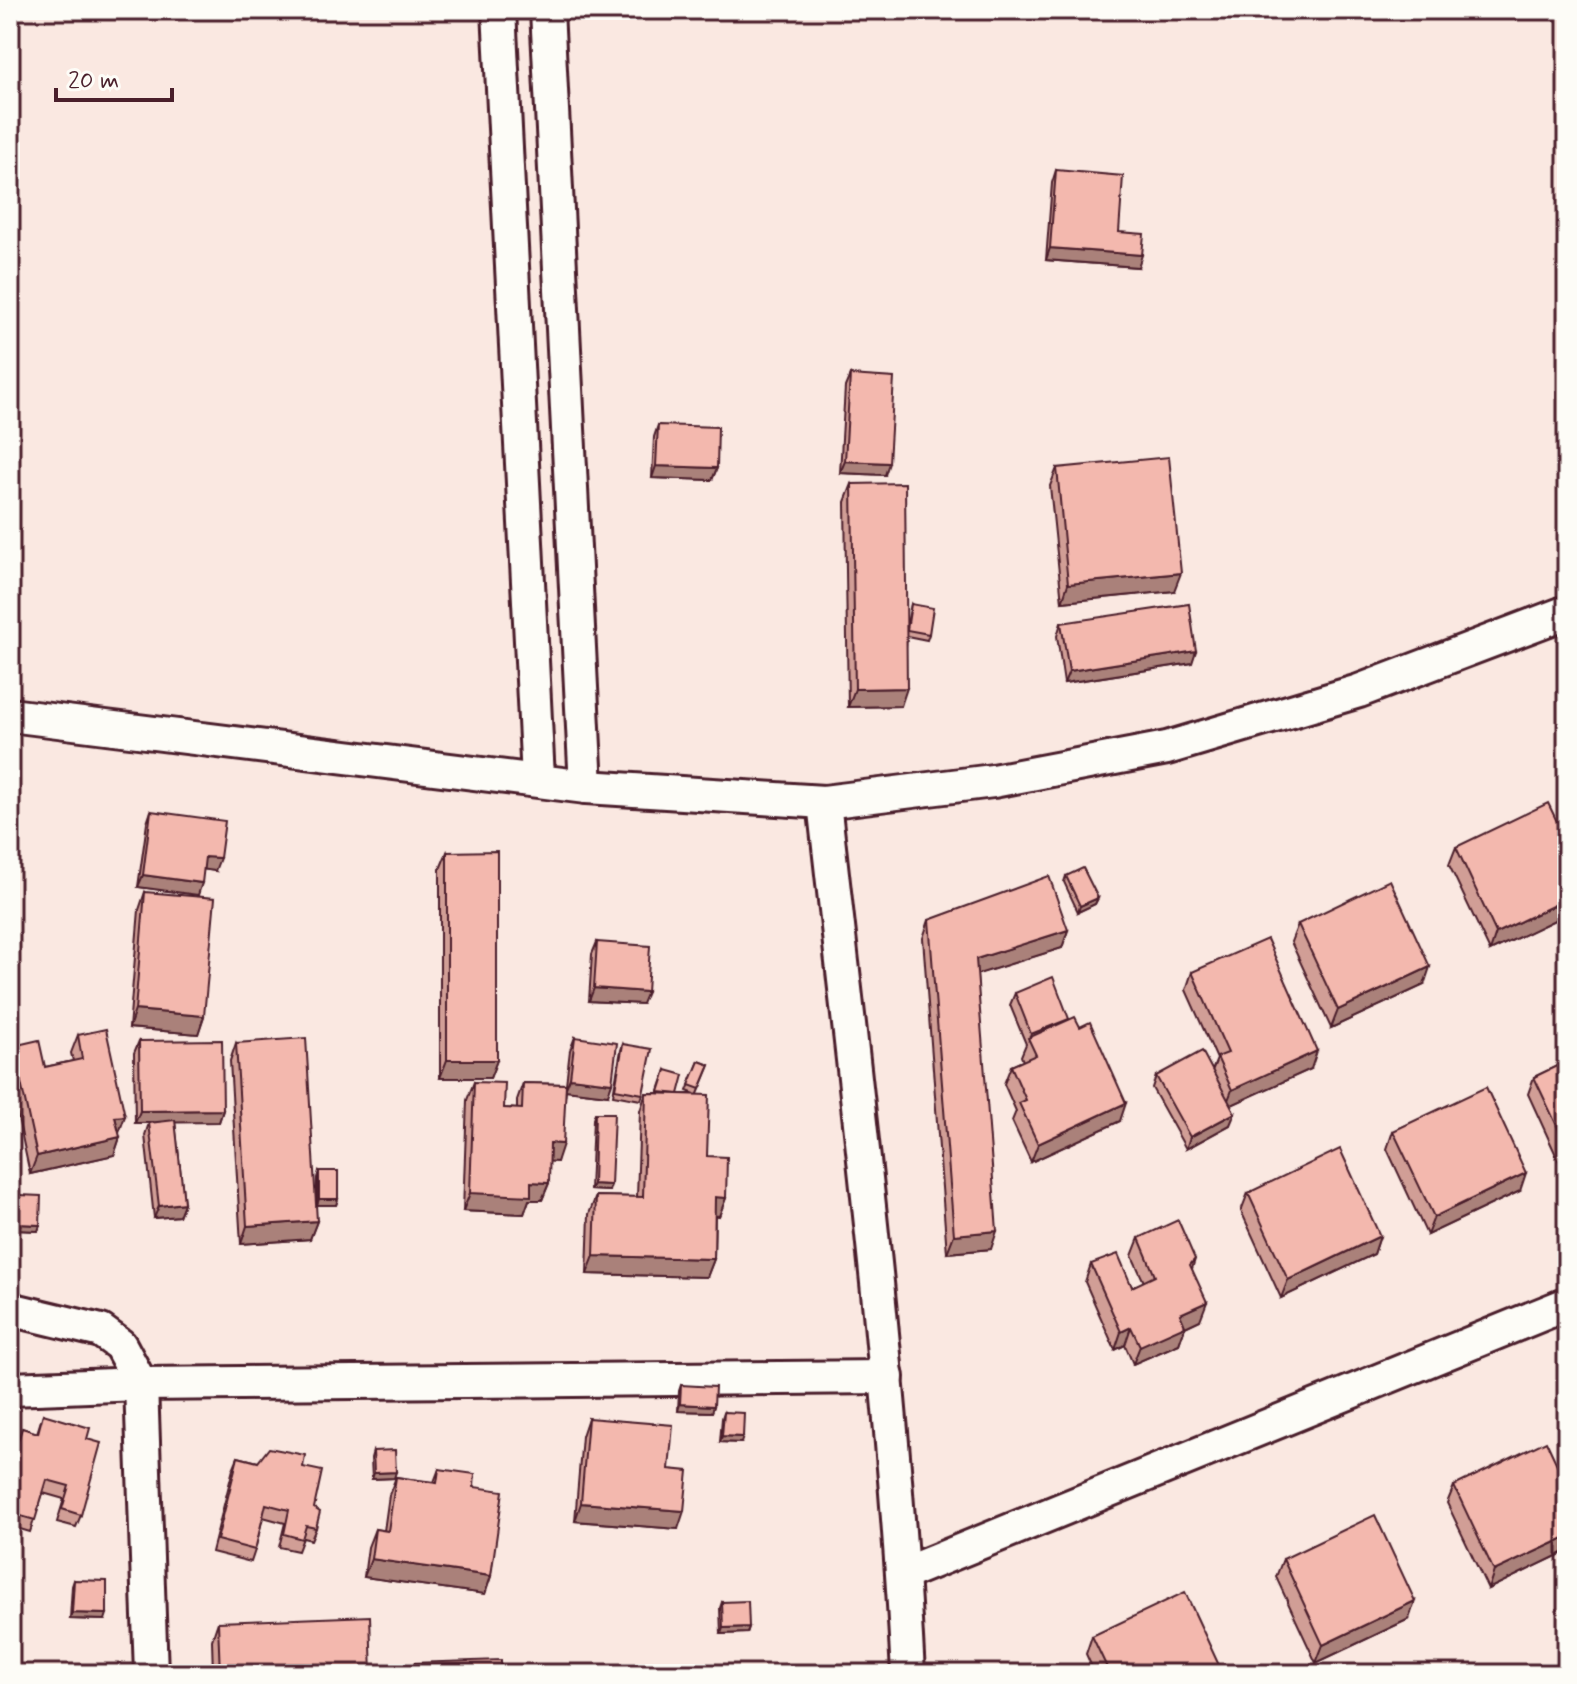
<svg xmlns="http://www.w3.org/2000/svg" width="1577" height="1684" font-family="Mynerve,sans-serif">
  <rect width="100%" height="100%" fill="#fae8e1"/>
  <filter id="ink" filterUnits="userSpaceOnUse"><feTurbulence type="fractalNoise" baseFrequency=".0125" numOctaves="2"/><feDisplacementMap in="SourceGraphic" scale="16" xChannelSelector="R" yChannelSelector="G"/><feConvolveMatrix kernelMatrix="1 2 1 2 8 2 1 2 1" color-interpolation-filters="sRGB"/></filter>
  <g filter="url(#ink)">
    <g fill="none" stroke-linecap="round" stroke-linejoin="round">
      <defs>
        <g id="street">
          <path d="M499,10L538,779"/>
          <path d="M547,10L586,787"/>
          <path d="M10,715L586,787L824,802L993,781L1167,748L1359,691L1567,612"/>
          <path d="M824,802C856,1092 893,1382 908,1674"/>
          <path d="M10,1309L101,1331L120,1345L141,1384L151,1674"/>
          <path d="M10,1389L141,1384L887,1377"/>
          <path d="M903,1574L1567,1304"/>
        </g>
      </defs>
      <use href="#street" stroke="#4a1f2b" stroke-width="38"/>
      <use href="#street" stroke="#fdfcf7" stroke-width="32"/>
    </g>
    <g fill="#d19e96" stroke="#4a1f2b" stroke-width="2">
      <path d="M1056,170L1119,232L1138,267L1046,260L1052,183Z"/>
      <path d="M850,375L885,475L840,473L845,387Z"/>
      <path d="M658,425L717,468L712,480L652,478L654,437Z"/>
      <path d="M1057,468L1174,591L1062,602L1050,486Z"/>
      <path d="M852,484L907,624L911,604L929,634L927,640L907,636L901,706L848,707L845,502Z"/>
      <path d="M1061,623L1192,663L1064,683L1057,636Z"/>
      <path d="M151,811L215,871L203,869L198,895L138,887L147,823Z"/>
      <path d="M1567,842V914L1490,951L1449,865L1456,847Z"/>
      <path d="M447,852L497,1060L490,1078H440V869Z"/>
      <path d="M1066,876L1098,898L1095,904L1078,912L1064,882Z"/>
      <path d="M145,892L204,1016L198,1034L129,1028L139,910Z"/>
      <path d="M929,920L1068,930L1062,948L977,974L991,1249L947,1253L923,938Z"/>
      <path d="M1298,924L1424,985L1331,1028L1291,942Z"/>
      <path d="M597,942L642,1004L589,1001L592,954Z"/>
      <path d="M1192,972L1311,1069L1231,1105L1230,1125L1186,1149L1152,1088L1156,1076L1212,1071L1217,1059L1186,990Z"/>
      <path d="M1015,993L1069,1019L1120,1121L1031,1162L1012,1121L1016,1111L1004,1084L1011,1066L1023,1061L1021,1056L1026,1044L1010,1005Z"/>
      <path d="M78,1035L120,1137L114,1155L30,1174L10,1080V1054L13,1046L45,1067L73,1061L71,1053Z"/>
      <path d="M575,1037L608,1095L566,1090L557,1162L549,1161V1183L542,1200H529L524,1214L463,1211L467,1100L474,1082L504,1108L517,1109V1100L523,1083L566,1084L570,1050Z"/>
      <path d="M139,1041L223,1110L219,1122H175L184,1203L179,1216L154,1218L145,1135L149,1123H135L134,1053Z"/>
      <path d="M236,1043L317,1221L310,1239L241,1244L230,1061Z"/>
      <path d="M623,1044L643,1094L641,1100L613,1095L621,1050Z"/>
      <path d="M699,1061L710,1065L698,1094L707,1156L726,1198L719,1216L715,1215L714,1259L707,1277L587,1274L589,1214L596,1196L637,1197L640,1111L646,1093H658L666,1070L679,1094H695L687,1091Z"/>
      <path d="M1567,1061V1179L1528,1094L1534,1077Z"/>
      <path d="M595,1113L609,1191L590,1190L593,1119Z"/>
      <path d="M1393,1131L1520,1191L1427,1235L1387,1149Z"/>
      <path d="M319,1171L338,1199L336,1205H317V1178Z"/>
      <path d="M1248,1193L1380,1236L1374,1254L1281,1298L1241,1211Z"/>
      <path d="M19,1195L40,1225L38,1231L16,1230L17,1202Z"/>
      <path d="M1139,1238L1195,1259L1192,1269L1200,1320L1185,1327L1179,1344L1133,1364L1125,1345L1115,1350L1085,1282L1091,1264L1132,1287L1144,1282L1132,1256Z"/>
      <path d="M681,1385L714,1406L712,1412L678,1411L679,1391Z"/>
      <path d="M724,1412L741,1443L720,1442L722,1418Z"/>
      <path d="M43,1414L87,1439L81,1515L76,1527L57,1522L64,1499L43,1493L30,1532L10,1526V1466L22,1428L37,1433Z"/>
      <path d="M588,1418L669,1469L678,1529L575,1521L582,1436Z"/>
      <path d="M373,1451L394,1478L372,1479L371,1458Z"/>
      <path d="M238,1457L258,1462L303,1467L314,1508L316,1528L311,1540L303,1538L298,1551L279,1547L285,1523L263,1517L255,1550L251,1562L212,1552L233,1469Z"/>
      <path d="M439,1469L474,1487L491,1576L485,1594L364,1577L368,1547L375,1529L384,1531L389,1495L396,1477L434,1482Z"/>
      <path d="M1454,1486H1567V1551L1488,1589L1447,1503Z"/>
      <path d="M1283,1559L1409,1619L1316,1663L1276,1577Z"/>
      <path d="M74,1580L105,1620L70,1619L72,1586Z"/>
      <path d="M722,1602L749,1627L747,1633L721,1634L720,1608Z"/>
      <path d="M218,1622L372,1674H213L212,1640Z"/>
      <path d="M1092,1636L1223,1674H1095L1086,1654Z"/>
    </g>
    <g fill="#aa817a" stroke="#4a1f2b" stroke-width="2">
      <path d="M1050,248L1142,255L1138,267L1046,260Z"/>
      <path d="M845,461L889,463L885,475L840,473Z"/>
      <path d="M656,466L717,468L712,480L652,478Z"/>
      <path d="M1181,573L1174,591L1062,602L1068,584Z"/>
      <path d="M1196,651L1192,663L1064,683L1069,671Z"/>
      <path d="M907,688L901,706L848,707L855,689Z"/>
      <path d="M205,857L220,858L215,871L200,869Z"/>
      <path d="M143,875L202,883L198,895L138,887Z"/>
      <path d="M1098,898L1095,904L1078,912L1080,906Z"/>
      <path d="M1567,899V914L1490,951L1496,933Z"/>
      <path d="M1068,930L1062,948L969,977L976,959Z"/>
      <path d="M1430,967L1424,985L1331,1028L1338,1010Z"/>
      <path d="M594,988L647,992L642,1004L589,1001Z"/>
      <path d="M135,1010L204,1016L198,1034L129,1028Z"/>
      <path d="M1069,1019L1029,1040L1031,1034Z"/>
      <path d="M1317,1051L1311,1069L1225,1108L1232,1090Z"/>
      <path d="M447,1060H497L490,1078H440Z"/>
      <path d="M570,1078L612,1083L608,1095L565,1090Z"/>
      <path d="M1126,1103L1120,1121L1031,1162L1038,1144Z"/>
      <path d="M223,1110L219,1122L135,1123L140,1111Z"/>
      <path d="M1235,1113L1230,1125L1186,1149L1190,1137Z"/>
      <path d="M125,1116L119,1133L115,1117Z"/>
      <path d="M120,1137L114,1155L30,1174L37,1156Z"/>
      <path d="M550,1143L563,1144L557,1162L544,1161Z"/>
      <path d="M1526,1173L1520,1191L1427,1235L1434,1217Z"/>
      <path d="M531,1182L549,1183L542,1200H529L524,1214L463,1211L470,1193Z"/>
      <path d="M593,1184L611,1185L609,1191L590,1190Z"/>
      <path d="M715,1197L726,1198L719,1216L709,1215Z"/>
      <path d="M319,1199H338L336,1205H317Z"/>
      <path d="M184,1203L179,1216L154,1218L159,1206Z"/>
      <path d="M317,1221L310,1239L241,1244L247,1226Z"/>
      <path d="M18,1224L40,1225L38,1231L16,1230Z"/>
      <path d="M997,1231L991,1249L947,1253L954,1235Z"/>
      <path d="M1380,1236L1374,1254L1281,1298L1288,1280Z"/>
      <path d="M594,1256L714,1259L707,1277L587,1274Z"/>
      <path d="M1207,1302L1200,1320L1185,1327L1179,1344L1133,1364L1140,1346L1180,1314Z"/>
      <path d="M1131,1327L1125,1345L1115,1350L1121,1332Z"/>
      <path d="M680,1404L714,1406L712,1412L678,1411Z"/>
      <path d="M722,1436L743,1437L741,1443L720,1442Z"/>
      <path d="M396,1472L394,1478L372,1479L374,1473Z"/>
      <path d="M581,1503L684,1511L678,1529L575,1521Z"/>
      <path d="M1567,1537V1551L1488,1589L1494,1571Z"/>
      <path d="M371,1559L491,1576L485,1594L364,1577Z"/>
      <path d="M1415,1601L1409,1619L1316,1663L1323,1645Z"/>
      <path d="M72,1613L107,1614L105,1620L70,1619Z"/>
      <path d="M749,1627L747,1633L721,1634L723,1628Z"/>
    </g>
    <g fill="#f3b8ae" stroke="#4a1f2b" stroke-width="2">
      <path d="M1056,170L1123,176L1119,232L1144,234L1142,255L1050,248Z"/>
      <path d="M850,375L894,378L889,463L845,461Z"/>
      <path d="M658,425L718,427L717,468L656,466Z"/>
      <path d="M1169,457L1181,573L1068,584L1057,468Z"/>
      <path d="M905,483L907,688L855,689L852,484Z"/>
      <path d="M911,604L933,608L929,634L907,630Z"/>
      <path d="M1189,604L1196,651L1069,671L1061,623Z"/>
      <path d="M1548,803L1567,842V899L1496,933L1456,847Z"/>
      <path d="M151,811L225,821L220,858L205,857L202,883L143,875Z"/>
      <path d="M497,851V1060H447V852Z"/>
      <path d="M1083,868L1098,898L1080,906L1066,876Z"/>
      <path d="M1049,876L1068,930L976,959L997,1231L954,1235L929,920Z"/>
      <path d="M1390,880L1430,967L1338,1010L1298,924Z"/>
      <path d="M145,892L215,898L204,1016L135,1010Z"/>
      <path d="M1267,939L1317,1051L1232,1090L1217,1057L1228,1053L1192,972Z"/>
      <path d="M597,942L650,946L647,992L594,988Z"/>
      <path d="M1053,977L1069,1019L1031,1034L1015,993Z"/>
      <path d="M1075,1017L1080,1027L1090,1022L1126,1103L1038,1144L1019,1103L1026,1100L1011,1066L1036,1055L1028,1038Z"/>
      <path d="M106,1029L125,1116L115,1117L120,1137L37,1156L13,1046L39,1040L45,1067L82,1059L78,1035Z"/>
      <path d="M575,1037L617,1043L612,1083L570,1078Z"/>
      <path d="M306,1038L317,1221L247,1226L236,1043Z"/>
      <path d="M222,1040L223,1110L140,1111L139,1041Z"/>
      <path d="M623,1044L652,1049L643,1094L615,1089Z"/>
      <path d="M1202,1051L1235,1113L1190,1137L1156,1076Z"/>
      <path d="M699,1061L710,1065L700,1089L689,1085Z"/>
      <path d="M1567,1061V1147L1534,1077Z"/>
      <path d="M666,1070L684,1075L679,1094L659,1092Z"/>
      <path d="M474,1082L505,1083L504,1108L522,1109L523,1083L566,1084L563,1144L550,1143L549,1183L531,1182V1196L470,1193Z"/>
      <path d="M1486,1087L1526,1173L1434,1217L1393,1131Z"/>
      <path d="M646,1093L709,1095L707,1156L727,1157L726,1198L715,1197L714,1259L594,1256L596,1196L643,1197Z"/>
      <path d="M595,1113H614L611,1185L593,1184Z"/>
      <path d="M175,1120L184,1203L159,1206L149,1123Z"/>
      <path d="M1340,1149L1380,1236L1288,1280L1248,1193Z"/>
      <rect x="319" y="1171" width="19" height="28"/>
      <path d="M19,1195L41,1196L40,1225L18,1224Z"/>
      <path d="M1178,1220L1195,1259L1190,1265L1207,1302L1180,1314L1185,1326L1140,1346L1131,1327L1121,1332L1091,1264L1118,1254L1132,1287L1155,1276L1139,1238Z"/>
      <path d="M681,1385L715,1387L714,1406L680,1404Z"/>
      <path d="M724,1412L744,1413L743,1437L722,1436Z"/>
      <path d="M43,1414L90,1428L87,1439L101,1443L81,1515L62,1509L69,1486L47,1480L35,1520L10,1513V1469L22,1428L38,1433Z"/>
      <path d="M588,1418L673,1425L669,1469L688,1471L684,1511L581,1503Z"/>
      <path d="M1546,1441L1567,1486V1537L1494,1571L1454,1486Z"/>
      <path d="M269,1448L305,1455L303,1467L322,1471L314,1508L320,1512L316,1528L306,1526L302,1539L284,1534L289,1510L266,1504L255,1550L217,1540L238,1457L258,1462Z"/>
      <path d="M395,1450L396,1472L374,1473L373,1451Z"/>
      <path d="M439,1469L475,1474L474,1487L503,1491L491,1576L371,1559L375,1529L388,1531L396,1477L437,1483Z"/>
      <path d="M1375,1515L1415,1601L1323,1645L1283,1559Z"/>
      <path d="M74,1580L107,1581V1614L72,1613Z"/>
      <path d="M1185,1592L1223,1674H1110L1092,1636Z"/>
      <path d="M748,1601L749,1627L723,1628L722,1602Z"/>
      <path d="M370,1616L372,1674H220L218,1622Z"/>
      <path d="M501,1660V1674H414V1663Z"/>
    </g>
  </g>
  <rect width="1577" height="1684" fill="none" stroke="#fdfcf7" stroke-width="40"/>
  <rect x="20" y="20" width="1537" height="1644" fill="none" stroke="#4a1f2b" stroke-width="3" filter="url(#ink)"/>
  <path d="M56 88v12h116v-12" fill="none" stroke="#4a1f2b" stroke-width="4"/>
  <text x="68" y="88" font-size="24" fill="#4a1f2b" stroke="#fdfcf7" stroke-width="6" paint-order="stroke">20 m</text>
</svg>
